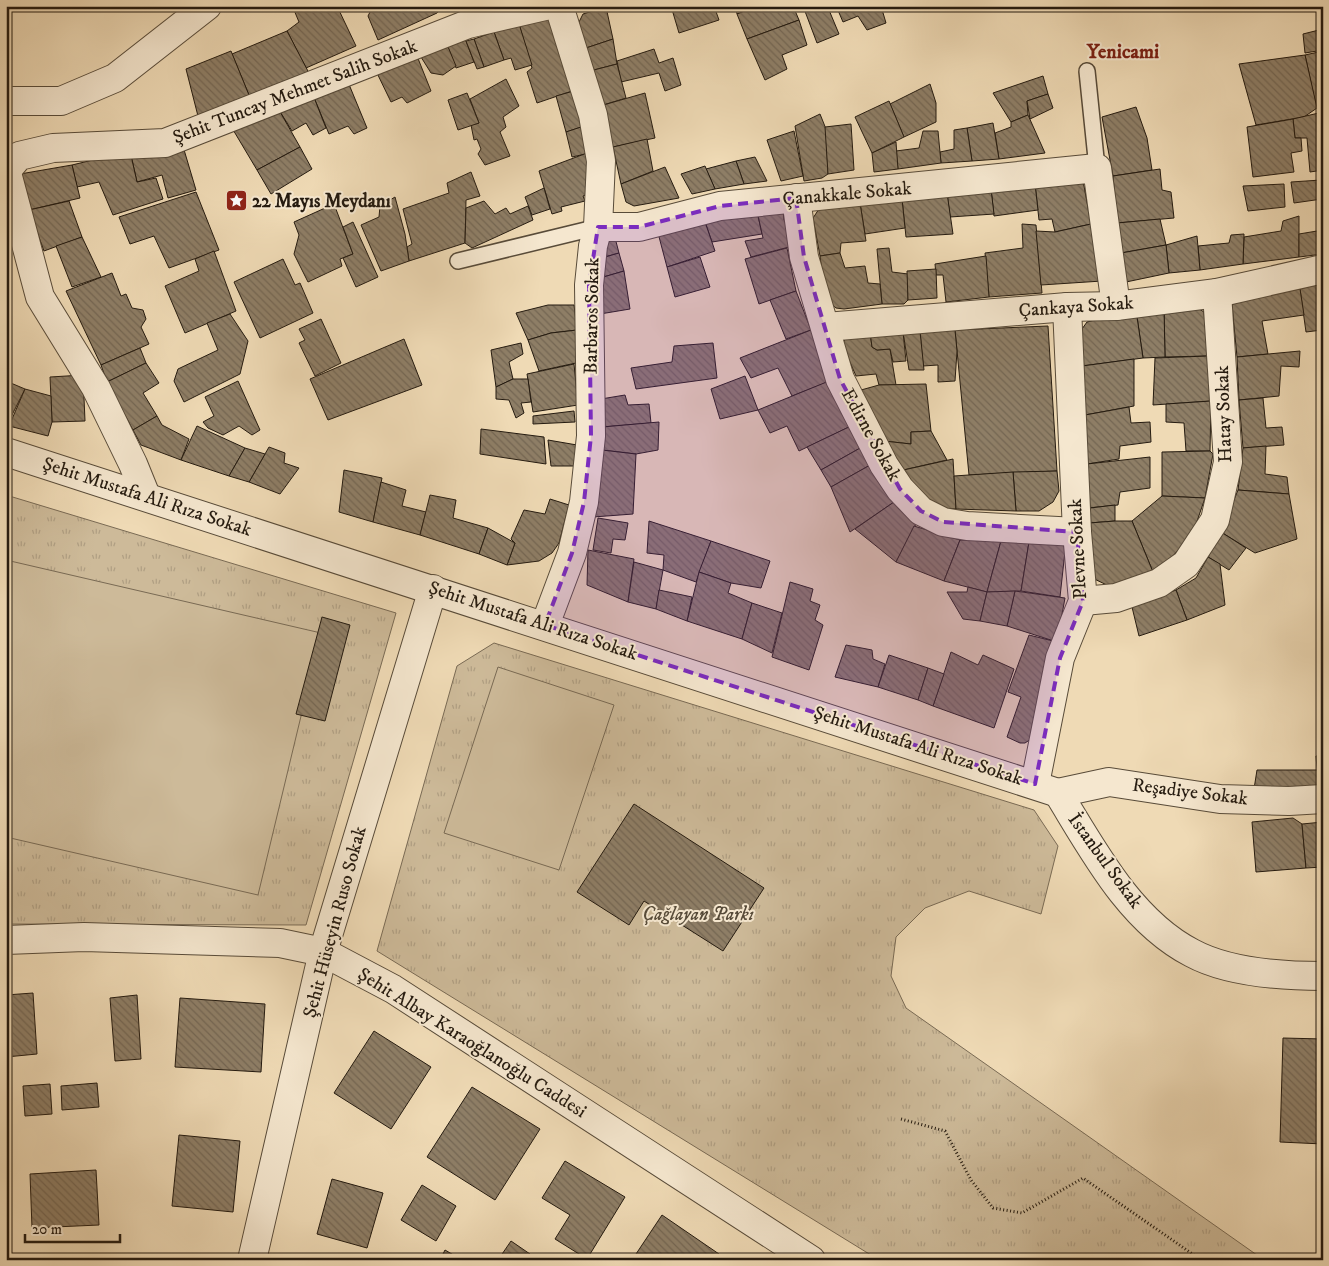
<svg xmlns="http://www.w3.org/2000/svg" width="1329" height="1266" font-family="'IM FELL DW Pica',serif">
  <defs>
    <pattern id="park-tufts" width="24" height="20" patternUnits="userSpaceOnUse" patternTransform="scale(1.25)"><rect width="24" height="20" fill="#cdba99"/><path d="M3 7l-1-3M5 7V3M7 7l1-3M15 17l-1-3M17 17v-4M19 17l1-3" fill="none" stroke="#b09f83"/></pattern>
    <pattern id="building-back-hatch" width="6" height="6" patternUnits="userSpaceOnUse" patternTransform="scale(1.25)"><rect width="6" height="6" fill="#8e7e66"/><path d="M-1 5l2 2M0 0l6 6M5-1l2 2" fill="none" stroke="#746653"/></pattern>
  </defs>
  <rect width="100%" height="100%" fill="#efdab5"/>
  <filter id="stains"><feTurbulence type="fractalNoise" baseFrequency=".004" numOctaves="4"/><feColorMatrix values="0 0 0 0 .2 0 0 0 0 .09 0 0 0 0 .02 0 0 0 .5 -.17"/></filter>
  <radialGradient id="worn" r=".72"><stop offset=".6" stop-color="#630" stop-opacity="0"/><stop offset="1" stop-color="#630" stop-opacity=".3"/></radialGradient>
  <g fill="url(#park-tufts)" stroke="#796a54">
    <path d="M6,495L396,613L306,925L6,924Z"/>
    <path d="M494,643L1034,810L1058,846L1041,914L969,891L925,908L896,937L891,976L906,1008L1264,1260H879L377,951L457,666Z"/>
  </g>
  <g fill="#cdba99" stroke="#796a54">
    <path d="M6,560L321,633L258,895L6,837Z"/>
    <path d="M498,667L614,705L559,870L444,833Z"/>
  </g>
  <g fill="url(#building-back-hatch)" stroke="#251b10">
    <path d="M302,6H337L356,46L306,68L287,31L299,22L294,10Z"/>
    <path d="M373,6H443L437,13L378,40L368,16Z"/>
    <path d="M671,6H714L719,20L679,33Z"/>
    <path d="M735,6H757L737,14Z"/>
    <path d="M757,6H793L799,20L747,39L737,14Z"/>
    <path d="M803,6H881L886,23L867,30L858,16L843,22L837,8L829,10L839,34L817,43Z"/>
    <path d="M606,7L613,39L586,48L578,24L583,14Z"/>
    <path d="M553,17L575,90L537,103L527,72L532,68L519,24Z"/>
    <path d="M799,20L807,45L782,55L787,69L765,80L747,39Z"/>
    <path d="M519,24L532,65L515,70L511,58L504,60L494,32Z"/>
    <path d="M1323,29V50L1305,53L1303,34Z"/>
    <path d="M287,31L310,75L251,100L232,54Z"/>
    <path d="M494,32L504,60L484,67L474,39Z"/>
    <path d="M464,36L474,62L456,68L446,42Z"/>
    <path d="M474,39L484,67L477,69L466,41Z"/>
    <path d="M613,39L617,64L590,71L586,48Z"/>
    <path d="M446,42L456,66L443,75L431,73L421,57Z"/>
    <path d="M654,49L659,63L673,58L681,85L665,91L659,73L621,82L617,61Z"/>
    <path d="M231,51L251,100L199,120L186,69Z"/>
    <path d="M1323,51V104L1316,106L1305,55Z"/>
    <path d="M1305,55L1317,108L1304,117L1256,125L1239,64Z"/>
    <path d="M417,56L431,91L407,103L402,97L391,102L376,71Z"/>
    <path d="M617,64L626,98L600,106L590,71Z"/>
    <path d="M1043,76L1048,94L1027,101L1028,115L1011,122L993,93Z"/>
    <path d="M506,79L519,106L503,117L506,127L500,132L510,156L485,165L478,154L481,149L477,139L474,140L471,125L479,123L470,99Z"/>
    <path d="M348,82L367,128L354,134L348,126L329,134L313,95Z"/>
    <path d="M930,84L936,103V122L904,137L890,104Z"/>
    <path d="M581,89L591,124L566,132L556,96Z"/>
    <path d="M467,93L479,123L458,130L448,100Z"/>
    <path d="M645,93L655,138L613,147L600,106Z"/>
    <path d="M1048,94L1053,108L1030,119L1027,101Z"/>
    <path d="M313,95L326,128L313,135L306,123L292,131L279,110Z"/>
    <path d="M889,101L904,137L872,153L855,117Z"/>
    <path d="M1136,107L1147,138L1152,170L1113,176L1102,117Z"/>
    <path d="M279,110L300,147L257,170L232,128Z"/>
    <path d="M1323,112V170L1310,172L1307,138H1295L1293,119Z"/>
    <path d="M820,114L826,129L828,174L822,178L804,181L795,126Z"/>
    <path d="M1028,115L1045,153L999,159L995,133L1011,127V122Z"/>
    <path d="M1293,119L1295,138H1301L1302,151L1291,153L1294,172L1253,177L1247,127Z"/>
    <path d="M993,123L999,159L972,161L967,128Z"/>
    <path d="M851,124L854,170L828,174L825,127Z"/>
    <path d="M584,126L590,153L572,157L566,132Z"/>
    <path d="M967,128L972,161L941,163L940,152L954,149V130Z"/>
    <path d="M794,131L803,176L781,181L767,140Z"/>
    <path d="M923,131H938L941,163L898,169L896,151L919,148Z"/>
    <path d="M647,139L653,171L621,184L613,147Z"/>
    <path d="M896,142L898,169L874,172L872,153Z"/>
    <path d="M182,143L196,190L168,198L162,175L137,182L130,151Z"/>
    <path d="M300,147L312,169L271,194L257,170Z"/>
    <path d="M130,151L137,182L156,178L163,199L113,215L99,182L77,187L72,165Z"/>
    <path d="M587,153L597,191L583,196L585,201L561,207L562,211L552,214L539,171Z"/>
    <path d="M755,157L767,181L744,184L736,161Z"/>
    <path d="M736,161L744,184L715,189L706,169Z"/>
    <path d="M72,165L80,198L29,210L20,174Z"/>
    <path d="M705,166L715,189L692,194L681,174Z"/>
    <path d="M665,167L679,198L634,206L626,202L621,184Z"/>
    <path d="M1160,169L1162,190L1171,192L1174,218L1117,223L1113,176Z"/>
    <path d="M471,172L480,196L466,200L465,243L409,261L407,247L412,244L403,209L449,193L447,183Z"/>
    <path d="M1321,180L1322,199L1294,203L1291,182Z"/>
    <path d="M1082,181L1084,186L1091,224L1055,232L1052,219L1039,220L1035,184Z"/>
    <path d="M1035,184L1038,210L994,216L991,189Z"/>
    <path d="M1284,184L1285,207L1248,211L1243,186Z"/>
    <path d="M544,188L550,209L532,215L525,197Z"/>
    <path d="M991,189L994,214L950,217L947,193Z"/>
    <path d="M196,192L219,250L169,268L154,236L130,244L119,217Z"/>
    <path d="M947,193L953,234L906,237L902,199Z"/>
    <path d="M395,197L405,234L409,261L381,271L361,225L379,217L380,206Z"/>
    <path d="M902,199L905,228L865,234L860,203Z"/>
    <path d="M69,201L82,237L44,251L29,210Z"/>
    <path d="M484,201L495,214L506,208L510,214L528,206L533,220L472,248L465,243L466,208Z"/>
    <path d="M860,203L866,241L841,243L840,253L820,256L813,218L819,209Z"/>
    <path d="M334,204L353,254L340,259L342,266L308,282L294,254L299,235L294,222Z"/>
    <path d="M757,211L762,234L712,242L704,219Z"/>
    <path d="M757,211H783L784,220L790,228L789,247L751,257L745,241L763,238Z"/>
    <path d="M1299,216V257L1243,264L1244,237L1281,231L1283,221Z"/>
    <path d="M704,219L715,251L667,267L658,233Z"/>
    <path d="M1160,219L1166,245L1121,253L1117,223Z"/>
    <path d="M353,222L378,277L356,287L343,258L353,254L343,227Z"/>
    <path d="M1022,224L1036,225L1042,293L989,297L985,253L1023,248Z"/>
    <path d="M1091,224L1102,281L1041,285L1036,231L1055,232Z"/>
    <path d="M1323,230V254L1299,257V234Z"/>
    <path d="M614,234L619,253L598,259L594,240Z"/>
    <path d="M1244,234L1243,264L1200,270L1198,246L1229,243L1231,235Z"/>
    <path d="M1197,236L1200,270L1169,273L1166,245Z"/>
    <path d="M82,237L101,277L72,287L56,246Z"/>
    <path d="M1166,245L1169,273L1126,282L1121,253Z"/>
    <path d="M787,248L796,291L759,304L745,259Z"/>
    <path d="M889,248L892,272L908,274V300L904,304H882L877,249Z"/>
    <path d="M214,251L236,311L185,333L165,286L199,271L195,259Z"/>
    <path d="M619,253L624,271L600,278L598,259Z"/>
    <path d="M840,253L845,268L865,266L868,283L880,284L882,304L844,309L836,308L830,303L825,295L820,256Z"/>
    <path d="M986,256L989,297L946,302L943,275H936L935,264Z"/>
    <path d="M700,257L710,287L675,297L667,267Z"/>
    <path d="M283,259L295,285L300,283L313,313L260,338L234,282Z"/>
    <path d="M936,269L937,298L908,300L907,271Z"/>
    <path d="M624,271L630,309L600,314V278Z"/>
    <path d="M112,273L121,296L126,294L132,308L143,310L146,319L141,327L149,344L101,365L66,291Z"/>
    <path d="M1323,282L1322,330L1306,332L1300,289Z"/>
    <path d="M1300,289L1304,315L1262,321L1268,354L1237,357L1232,305L1245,296Z"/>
    <path d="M796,291L811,330L786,339L770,300Z"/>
    <path d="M548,305H574L577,330L551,333L528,340L516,313Z"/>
    <path d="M1193,305L1204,312L1208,356L1165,357L1164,307Z"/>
    <path d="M1164,307L1165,357L1143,358L1136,310Z"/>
    <path d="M1136,310L1143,358L1082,366L1079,338L1082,329L1087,322Z"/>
    <path d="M230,314L248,341L240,374L184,402L174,381L178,369L218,350L207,323Z"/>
    <path d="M321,319L341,363L315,376L299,343L305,340L299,329Z"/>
    <path d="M1048,326L1057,471L969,475L955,330Z"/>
    <path d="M577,330L576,363L539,371L528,340L551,333Z"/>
    <path d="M811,330L833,380L792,396L778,368L751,378L740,358Z"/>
    <path d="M955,330L957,351L955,381L938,382V365L923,366L920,331Z"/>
    <path d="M920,331L924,370H909L903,332Z"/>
    <path d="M870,332L872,347L877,350L890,349L896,385H879L876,374L856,376L842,344L849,334Z"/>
    <path d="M870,332H903L906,361L893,362L890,349L877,350L872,347Z"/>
    <path d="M404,339L422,385L328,420L310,379Z"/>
    <path d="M521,343L523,354L509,362L513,379L496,387L491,350Z"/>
    <path d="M713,343L717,378L636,389L631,368L672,362L674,346Z"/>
    <path d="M140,348L146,363L107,382L101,365Z"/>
    <path d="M1300,351L1299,367L1281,366L1279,396L1239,400L1237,357Z"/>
    <path d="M1208,356L1211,401L1153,405L1155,358Z"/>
    <path d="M1134,359V406L1085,415L1082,366Z"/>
    <path d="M146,363L159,383L143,393L157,416L133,430L107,382Z"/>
    <path d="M574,364L578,405L533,412L527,374Z"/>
    <path d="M83,375L85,421L52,422L50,377Z"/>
    <path d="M745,376L758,410L720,419L711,389Z"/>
    <path d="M513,379H528L531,402L521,403L524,413L516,418L509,400L496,399V387Z"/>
    <path d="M6,381L25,389L11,417L6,415Z"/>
    <path d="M238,381L260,430L252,435L239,426L223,435L208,428L203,422L214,416L205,397Z"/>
    <path d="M829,381L851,426L799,451L787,426L770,433L758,410Z"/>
    <path d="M926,384L931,431L911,432V444L884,441L861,390L879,385Z"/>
    <path d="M25,389L51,396L52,422L48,436L9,426Z"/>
    <path d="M625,395L628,405L649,404L651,423L602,427L601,399Z"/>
    <path d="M1263,398L1266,428L1282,427L1284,445L1243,448L1239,400Z"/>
    <path d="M1211,401L1210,451H1186L1184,423L1166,422V404Z"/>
    <path d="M1129,407L1131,423L1150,422L1151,442L1120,446L1119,459L1087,464L1085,415Z"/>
    <path d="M574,411L575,422L533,424V416Z"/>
    <path d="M157,416L162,425L189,439L181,460L141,445L133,430Z"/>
    <path d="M659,422L658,450L636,454L602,450V427Z"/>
    <path d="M197,426L245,448L229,476L181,460Z"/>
    <path d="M851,426L862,447L821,470L807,447Z"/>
    <path d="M481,429L544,437L546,464L480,454Z"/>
    <path d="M931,431L947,460L899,471L884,441L911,444V432Z"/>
    <path d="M548,440L577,445L575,466H551Z"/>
    <path d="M1266,446L1265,474L1287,477L1289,494L1238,490L1243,448Z"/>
    <path d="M269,447L285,453L284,463L299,468L280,494L249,482Z"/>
    <path d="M862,447L872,464L831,487L821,470Z"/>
    <path d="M245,448L265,454L249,482L229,476Z"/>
    <path d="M602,450L636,454L633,514L593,517Z"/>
    <path d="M1210,451L1213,454L1205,498L1162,496V452Z"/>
    <path d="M1150,457V488L1120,492L1118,505L1088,508L1087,464Z"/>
    <path d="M953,459L956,509L937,508L899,471Z"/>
    <path d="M872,464L894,502L850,532L831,487Z"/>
    <path d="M344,470L382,478L373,522L339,512Z"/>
    <path d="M1057,471L1059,491L1053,502L1039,511H1016L1013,472Z"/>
    <path d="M1013,472L1016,511L956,509L954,476Z"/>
    <path d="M381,482L406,490L402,506L426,512L420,535L373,522Z"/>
    <path d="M1238,490L1289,494L1297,539L1255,553L1221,532Z"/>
    <path d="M430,495L456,500L453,518L488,528L479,554L420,535Z"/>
    <path d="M1162,496L1205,498L1193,533L1172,557L1153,572L1132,521Z"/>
    <path d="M550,499L569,505L559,543L552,553L539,561L507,565L515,543L511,539L524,510L545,514Z"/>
    <path d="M894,502L916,524L896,562L855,529Z"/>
    <path d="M1115,505V521L1089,523L1090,508Z"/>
    <path d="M598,518L628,523L625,540L613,539L611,553L593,550Z"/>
    <path d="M649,521L711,541L696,582L663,570L664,555L647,553Z"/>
    <path d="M1115,521H1132L1153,572L1111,587L1086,575L1089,523Z"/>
    <path d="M914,526L960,540L944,581L896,562Z"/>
    <path d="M488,528L515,543L507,565L479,554Z"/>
    <path d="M1221,532L1246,548L1229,570L1208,557Z"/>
    <path d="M960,540L1001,541L987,592L944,581Z"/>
    <path d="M711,541L770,561L761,588L731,583L699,572Z"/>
    <path d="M1001,541L1029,542L1021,591L987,592Z"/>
    <path d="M1029,542H1066L1060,597L1021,591Z"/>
    <path d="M588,550L634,559L628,602L587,585Z"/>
    <path d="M1208,557L1220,564L1225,605L1187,620L1176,590L1196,578Z"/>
    <path d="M634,562L663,570L656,609L628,602Z"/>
    <path d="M699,572L731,583L728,593L752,603L742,639L687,621Z"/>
    <path d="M790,582L813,589L810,601L820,605L815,620L823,625L809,670L772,657Z"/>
    <path d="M968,587L987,592L980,621L963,619L947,592H967Z"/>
    <path d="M659,590L692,597L687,621L656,609Z"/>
    <path d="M1176,590L1187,620L1139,636L1132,607Z"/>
    <path d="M1015,591L1065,598L1057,642L1007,626Z"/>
    <path d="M1015,591L1007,626L980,621L987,592Z"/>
    <path d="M752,603L782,613L772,653L742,639Z"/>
    <path d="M322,617L350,625L325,721L296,714Z"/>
    <path d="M1029,635L1057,642L1031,739L1025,743H1020L1007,737L1021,697L1008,692Z"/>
    <path d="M846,645L872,650L873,659L885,664L878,687L835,677Z"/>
    <path d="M951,652L978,665L983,655L1014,669L994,728L933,706Z"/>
    <path d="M889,655L928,668L918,700L878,687Z"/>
    <path d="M928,668L944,674L933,706L918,700Z"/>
    <path d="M1316,756H1323V781H1318Z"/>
    <path d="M1257,770H1319L1320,791L1254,789Z"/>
    <path d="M634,804L764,888L723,951L644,901L629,925L577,892Z"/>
    <path d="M1293,818L1302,824L1306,868L1256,872L1252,822Z"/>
    <path d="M1323,822V867L1306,868L1302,824Z"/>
    <path d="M33,993L37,1054L6,1057V995Z"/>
    <path d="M137,995L141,1059L115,1061L110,998Z"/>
    <path d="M180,998L265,1004L261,1072L175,1067Z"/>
    <path d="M374,1031L431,1067L391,1129L334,1093Z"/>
    <path d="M1283,1038L1323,1039V1144L1280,1142Z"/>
    <path d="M97,1083L99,1107L62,1110L61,1086Z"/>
    <path d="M50,1084L52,1114L25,1116L23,1086Z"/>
    <path d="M472,1087L540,1129L495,1200L427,1157Z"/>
    <path d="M179,1135L240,1141L233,1212L172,1206Z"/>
    <path d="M565,1161L625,1197L587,1259L555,1239L570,1215L542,1198Z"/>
    <path d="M96,1170L99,1225L32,1228L30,1174Z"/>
    <path d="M332,1179L383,1193L367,1248L317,1234Z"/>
    <path d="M422,1185L456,1206L436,1241L401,1220Z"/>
    <path d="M662,1215L719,1254L715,1260H632Z"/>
    <path d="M511,1241L530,1254L527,1260H498Z"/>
    <path d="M445,1250L462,1260H440Z"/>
  </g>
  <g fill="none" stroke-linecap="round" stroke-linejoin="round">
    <defs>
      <g id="lane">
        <path d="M1087,71L1097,168"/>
        <path d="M458,261L598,227"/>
      </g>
      <g id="street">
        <path d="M6,101H61L115,78L207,6"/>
        <path d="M6,169L40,297L96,388L133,464L146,496"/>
        <path d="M7,170L19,156L53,148L165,143L468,24L545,6"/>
        <path d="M796,198L804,257L840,379L884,465L900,489L921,511L943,522L967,526L1077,532"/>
        <path d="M598,227H639L720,206L1097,168L1116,306"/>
        <path d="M826,327L1067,307L1116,306L1217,293L1323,269"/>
        <path d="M6,452L1058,793"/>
        <path d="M1083,601L1116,598L1159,583L1186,564L1215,520L1228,462L1217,293"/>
        <path d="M545,625L572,553L584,502L591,436L589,285L593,246L598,227L601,161L593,115L559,6"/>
        <path d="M1035,784L1060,658L1083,601L1077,532L1067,307"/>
        <path d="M1058,793C1093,850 1130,921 1192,953C1227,972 1283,976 1323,976"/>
        <path d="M1058,793L1109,782L1220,799L1289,801L1323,799"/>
        <path d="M6,940L84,937L280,943L323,952L393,989L811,1260"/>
        <path d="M252,1260L323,952L433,589"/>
      </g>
    </defs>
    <use href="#lane" stroke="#584b39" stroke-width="18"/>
    <use href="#street" stroke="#584b39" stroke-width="30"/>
    <path stroke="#251b10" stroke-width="3" stroke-dasharray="1 2.5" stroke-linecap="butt" d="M901,1119L945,1131L971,1180L993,1208L1022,1213L1083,1178L1201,1260"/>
    <use href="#lane" stroke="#f5e7cf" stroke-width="15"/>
    <use href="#street" stroke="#f5e7cf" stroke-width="28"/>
  </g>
  <path fill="#7b2cbf" fill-opacity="0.2" stroke="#7b2cbf" stroke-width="4" stroke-dasharray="10 6" stroke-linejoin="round" d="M796,198L804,257L840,379L900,489L921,511L943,522L1077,532L1083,601L1060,658L1035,784L545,625L572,553L584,502L591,436L589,285L598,227H639L720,206Z"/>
  <defs>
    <symbol id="sight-square" viewBox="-11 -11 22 22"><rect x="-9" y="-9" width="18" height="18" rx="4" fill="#8f2418" stroke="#f5e7cf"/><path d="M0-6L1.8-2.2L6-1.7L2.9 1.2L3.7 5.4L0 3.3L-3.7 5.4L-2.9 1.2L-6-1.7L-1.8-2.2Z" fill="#fff"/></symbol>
  </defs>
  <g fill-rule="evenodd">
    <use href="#sight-square" x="224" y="188" width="25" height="25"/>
  </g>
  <g text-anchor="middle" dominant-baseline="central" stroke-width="4" stroke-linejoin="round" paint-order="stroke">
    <g font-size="19" fill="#251b10" stroke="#f5e7cf">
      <text transform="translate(295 92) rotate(-21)">Şehit Tuncay Mehmet Salih Sokak</text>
      <text transform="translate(847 194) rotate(-5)">Çanakkale Sokak</text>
      <text transform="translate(1076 307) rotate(-4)">Çankaya Sokak</text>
      <text transform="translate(592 316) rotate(-89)">Barbaros Sokak</text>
      <text transform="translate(1224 414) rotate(-92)">Hatay Sokak</text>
      <text transform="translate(871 435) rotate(61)">Edirne Sokak</text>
      <text transform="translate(147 497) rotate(18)">Şehit Mustafa Ali Rıza Sokak</text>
      <text transform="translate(1078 549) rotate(-93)">Plevne Sokak</text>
      <text transform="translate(533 621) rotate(18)">Şehit Mustafa Ali Rıza Sokak</text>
      <text transform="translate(918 746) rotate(18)">Şehit Mustafa Ali Rıza Sokak</text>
      <text transform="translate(1190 792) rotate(7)">Reşadiye Sokak</text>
      <text transform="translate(1105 861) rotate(54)">İstanbul Sokak</text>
      <text transform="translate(335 922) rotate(-75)">Şehit Hüseyin Ruso Sokak</text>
      <text transform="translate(472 1043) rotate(32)">Şehit Albay Karaoğlanoğlu Caddesi</text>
    </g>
    <g font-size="19" font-weight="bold" fill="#251b10" stroke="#f5e7cf" text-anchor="start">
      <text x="252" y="201">22 Mayıs Meydanı</text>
    </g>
    <g font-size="19" font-style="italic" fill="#574b39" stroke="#f5e7cf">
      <text x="698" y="914">Çağlayan Parkı</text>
    </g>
    <g font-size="20" font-weight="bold" fill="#7a1f14" stroke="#f5e7cf">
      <text x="1123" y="52">Yenicami</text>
    </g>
  </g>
  <rect width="1329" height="1266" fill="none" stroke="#efdab5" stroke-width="25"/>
  <rect x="8" y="8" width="1314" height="1251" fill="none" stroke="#251b10" stroke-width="2.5"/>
  <rect x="12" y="12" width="1304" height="1241" fill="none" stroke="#251b10"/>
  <path d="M25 1234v8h95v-8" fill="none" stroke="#251b10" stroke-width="2.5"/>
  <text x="32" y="1234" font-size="15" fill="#251b10" stroke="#f5e7cf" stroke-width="4" paint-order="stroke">20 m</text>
  <rect width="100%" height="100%" filter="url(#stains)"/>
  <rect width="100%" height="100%" fill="url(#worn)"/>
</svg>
